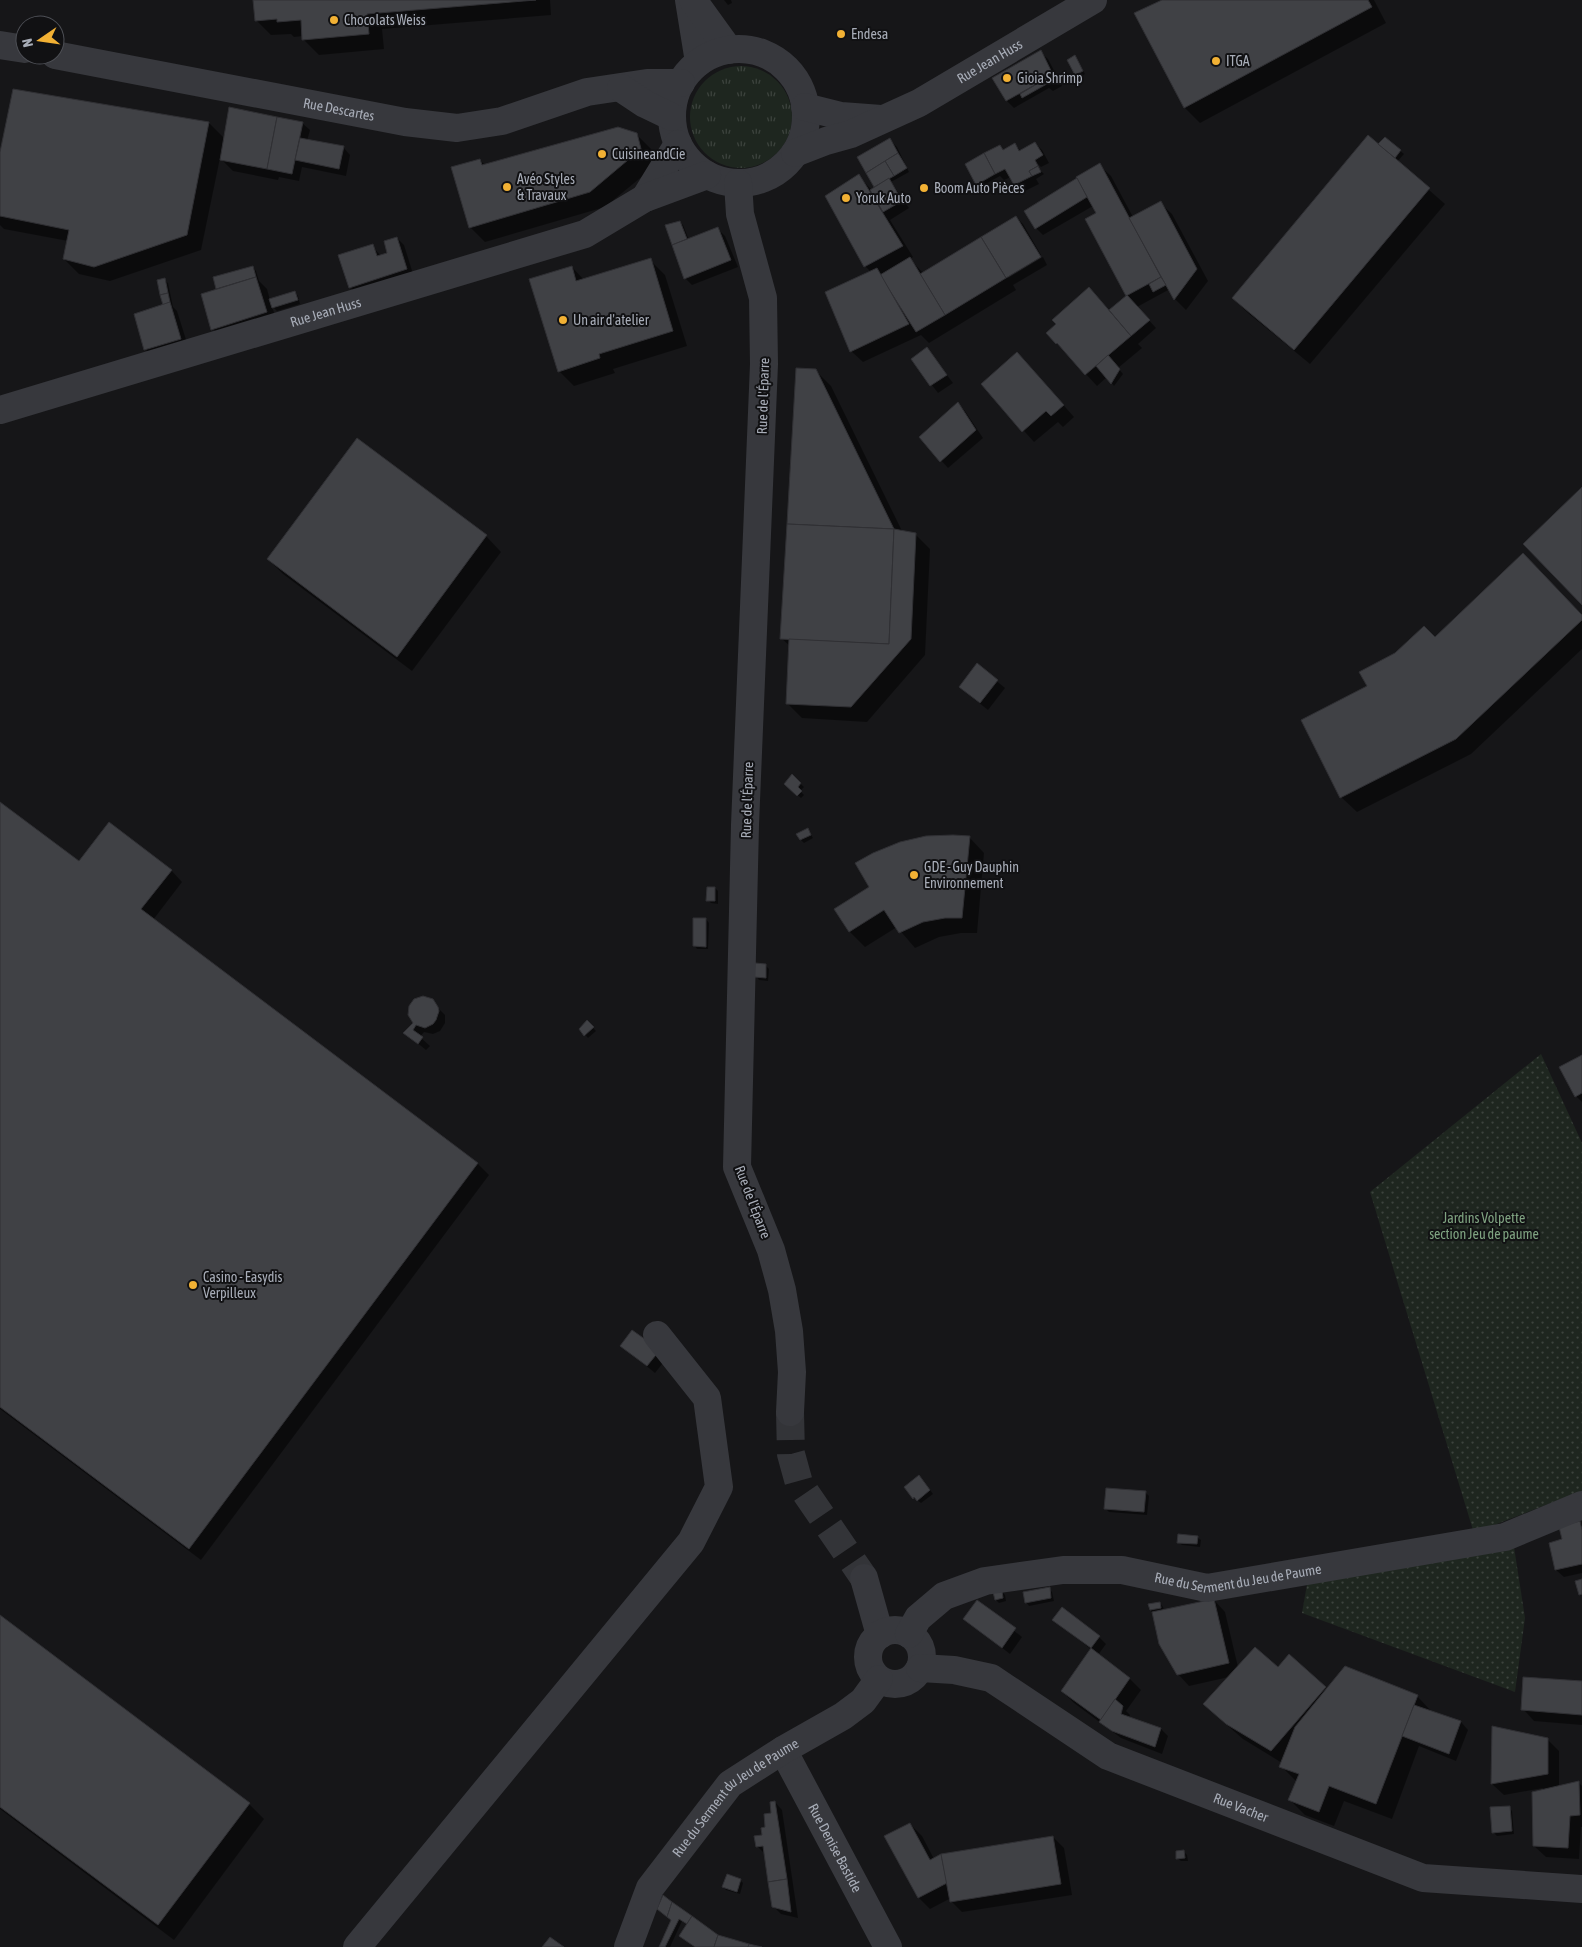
<svg xmlns="http://www.w3.org/2000/svg" width="1582" height="1947" font-family="'Asap Condensed',sans-serif">
  <defs>
    <pattern id="grass-tufts" width="24" height="20" patternUnits="userSpaceOnUse" patternTransform="scale(1.25)"><rect width="24" height="20" fill="#1e261f"/><path d="M3 7l-1-3M5 7V3M7 7l1-3M15 17l-1-3M17 17v-4M19 17l1-3" fill="none" stroke="#3c433d"/></pattern>
    <pattern id="park-dots" width="8" height="8" patternUnits="userSpaceOnUse" patternTransform="scale(1.25)"><rect width="8" height="8" fill="#1e261f"/><path d="M2 2h.1M6 6h.1" fill="none" stroke="#3c433d" stroke-width="1.8" stroke-linecap="round"/></pattern>
  </defs>
  <rect width="100%" height="100%" fill="#161618"/>
  <circle fill="url(#grass-tufts)" cx="741" cy="117" r="51"/>
  <g fill="url(#park-dots)">
    <path d="M1541,1054L1582,1143V1491L1484,1529L1473,1530L1370,1192Z"/>
    <path d="M1514,1547L1525,1618L1515,1692L1302,1613L1308,1579Z"/>
  </g>
  <g fill="#0007">
    <path d="M254,0H550L551,15L382,29L384,49L319,55L303,39V36L294,37L291,34L271,35L256,20Z"/>
    <path d="M724,0H731L732,3L728,5Z"/>
    <path d="M1165,0H1374L1386,23L1200,123L1185,108L1136,13Z"/>
    <path d="M1040,52L1048,59L1062,86L1053,91L1049,88L1014,108L1007,101L994,79Z"/>
    <path d="M1074,57L1085,74L1079,78L1076,75Z"/>
    <path d="M14,90L209,123L225,139L302,123L310,130L307,141L343,147L350,155L346,176L302,167L299,181L279,177L278,180L233,171L220,158L201,250L110,281L79,274L64,259L68,241L4,229L0,225V158Z"/>
    <path d="M636,134L652,150L656,165L605,207L485,242L470,227L480,160L485,165Z"/>
    <path d="M1385,138L1404,154L1397,162L1445,204L1310,364L1248,313L1233,298Z"/>
    <path d="M890,140L897,147L909,172L891,182L909,208L890,220L913,257L910,259L923,273L1016,217L1023,224L1041,255L1008,276V278L1043,257L1047,265L1013,285L1016,290L929,343L921,335L863,362L851,351L871,272L865,266L858,176L872,190L876,188L859,158Z"/>
    <path d="M1035,143L1042,150L1049,163L1041,167L1037,163V167L1044,174L1036,179L1039,184L1023,192L1011,177L1004,180L1000,176L980,187L977,184L1004,151L1015,145L1021,151Z"/>
    <path d="M1099,165L1111,176L1133,217L1160,203L1172,214L1208,281L1186,310L1175,299L1170,289L1137,307L1156,328L1138,344L1142,348L1118,368L1123,374L1114,386L1107,377L1097,386L1057,343L1100,300L1110,311L1128,296L1097,214L1093,206L1043,235L1036,228Z"/>
    <path d="M680,222L683,225L689,240L718,229L725,236L738,267L692,285L685,278L666,226Z"/>
    <path d="M397,238L404,245L414,277L357,294L350,287L372,246L381,256L389,253Z"/>
    <path d="M650,260L665,275L687,346L613,369L615,373L574,386L559,371L572,267L584,280Z"/>
    <path d="M253,267L256,271L259,281L267,289L270,300L295,292L298,296L300,304L277,311L272,306L277,323L224,341L213,329L218,290L214,278Z"/>
    <path d="M164,280L168,283L173,307L177,311L188,346L153,357L145,349L164,306Z"/>
    <path d="M927,349L953,383L938,393L912,359Z"/>
    <path d="M1028,365L1074,417L1063,427L1058,422L1034,442L982,384Z"/>
    <path d="M816,371L831,386L902,531L915,534L930,549L925,655L867,722L802,718L787,703L790,646L781,638Z"/>
    <path d="M958,404L965,411L983,438L948,468L920,437Z"/>
    <path d="M358,440L486,536L501,552L412,671L283,574L268,559Z"/>
    <path d="M1582,616V649L1471,754L1357,812L1341,797L1368,687L1435,638Z"/>
    <path d="M977,665L1005,688L988,710L968,694Z"/>
    <path d="M792,776L804,787L800,791L804,795L801,798L785,784Z"/>
    <path d="M0,804L79,863L171,870L182,882L153,920L478,1164L489,1175L201,1560L0,1409Z"/>
    <path d="M807,829L813,838L804,843L801,840Z"/>
    <path d="M969,837L984,853L977,933H961L939,937L915,948L897,927L865,947L850,932L836,909Z"/>
    <path d="M715,888L718,891V904L711,903L708,900Z"/>
    <path d="M706,919L709,923L708,949H697L694,945Z"/>
    <path d="M765,965L769,969L768,981L759,980L756,976Z"/>
    <path d="M428,998L445,1015V1023L440,1031L433,1034L424,1032L420,1037L430,1046L426,1050L405,1033L414,1023L410,1019L409,1011Z"/>
    <path d="M587,1022L596,1031L588,1038L580,1029Z"/>
    <path d="M1582,1056V1102L1576,1096Z"/>
    <path d="M622,1346L659,1351L666,1359L655,1373Z"/>
    <path d="M922,1479L933,1494L921,1503L914,1498L906,1487Z"/>
    <path d="M1145,1492L1149,1496L1147,1515L1109,1512L1106,1509Z"/>
    <path d="M1580,1523L1582,1525V1573L1564,1577L1556,1570L1550,1544L1564,1540Z"/>
    <path d="M1197,1537L1201,1540L1200,1547L1182,1545L1178,1542Z"/>
    <path d="M1049,1589L1052,1592L1054,1601L1029,1606L1026,1602Z"/>
    <path d="M1002,1592L1005,1595L1006,1601L999,1603L996,1600Z"/>
    <path d="M1214,1600L1225,1612L1238,1667L1278,1669L1290,1656L1327,1690L1417,1696L1432,1712L1461,1722L1468,1730L1456,1761L1419,1746L1392,1819L1344,1801L1334,1826L1305,1815L1289,1799L1297,1782L1281,1766L1282,1763L1243,1739L1220,1719L1229,1677L1189,1686L1178,1674L1151,1610L1160,1603L1163,1607L1164,1611Z"/>
    <path d="M977,1602L1022,1637L1010,1654L965,1619Z"/>
    <path d="M0,1617L249,1804L264,1819L174,1940L0,1809Z"/>
    <path d="M1054,1620L1099,1637L1106,1644L1098,1655L1130,1679L1141,1690L1126,1711L1130,1715L1129,1718L1161,1729L1168,1736L1162,1754L1121,1738L1074,1703L1062,1691L1092,1650Z"/>
    <path d="M1582,1682V1725L1534,1721L1523,1709Z"/>
    <path d="M1493,1728L1548,1740L1559,1751V1787L1578,1782L1582,1786V1827H1581L1579,1859L1546,1857L1534,1846L1543,1788L1504,1795L1492,1784Z"/>
    <path d="M775,1802L782,1810L798,1918L781,1914L773,1906L764,1853L757,1846L773,1815Z"/>
    <path d="M1509,1808L1512,1811L1514,1834L1497,1836L1494,1833Z"/>
    <path d="M910,1824L922,1836L934,1859L1053,1837L1064,1848L1072,1895L962,1912L951,1901V1898L930,1909L919,1898L886,1837Z"/>
    <path d="M1184,1852L1187,1855L1188,1861H1181L1177,1858Z"/>
    <path d="M740,1880L743,1883L740,1894L726,1890L723,1887Z"/>
    <path d="M658,1909L718,1936L757,1947H694L681,1935L688,1925L682,1921L670,1947H660L673,1920Z"/>
  </g>
  <g fill="#404145" stroke="#303034">
    <path d="M253,0H536L367,14L369,34L302,40L301,20L277,22V19L255,21Z"/>
    <path d="M1162,0H1368L1372,7L1184,108L1134,13Z"/>
    <path d="M1041,50L1055,79L1045,85L1042,81L1006,101L992,78Z"/>
    <path d="M1075,55L1083,71L1075,75L1067,60Z"/>
    <path d="M1042,81L1045,85L1022,98L1020,94Z"/>
    <path d="M13,89L209,122L187,235L94,267L63,259L69,230L0,216V152Z"/>
    <path d="M229,107L277,117L267,169L220,160Z"/>
    <path d="M277,117L303,122L292,174L267,169Z"/>
    <path d="M618,127L637,133L641,149L590,192L469,228L451,167L480,159L482,165Z"/>
    <path d="M1368,135L1430,188L1294,350L1232,298Z"/>
    <path d="M1385,137L1401,150L1395,158L1378,144Z"/>
    <path d="M300,138L344,146L339,169L295,160Z"/>
    <path d="M890,138L898,153L866,173L857,157Z"/>
    <path d="M1035,142L1043,155L1035,160L1038,166L1029,171L1032,176L1014,185L1005,169L995,174L984,153L1000,145L1003,150L1015,143L1019,151Z"/>
    <path d="M898,153L907,168L894,176L885,161Z"/>
    <path d="M984,153L995,174L976,185L965,164Z"/>
    <path d="M885,161L894,176L874,187L866,173Z"/>
    <path d="M1100,163L1161,277L1126,296L1085,219L1096,213L1076,177Z"/>
    <path d="M1038,166L1041,172L1032,176L1029,171Z"/>
    <path d="M859,174L903,246L864,267L825,196Z"/>
    <path d="M889,178L902,201L883,212L870,190Z"/>
    <path d="M1077,178L1087,197L1035,229L1024,211Z"/>
    <path d="M1161,201L1197,269L1174,300L1129,218Z"/>
    <path d="M1016,216L1041,257L1006,278L981,237Z"/>
    <path d="M680,221L687,239L672,245L665,225Z"/>
    <path d="M718,227L731,260L684,279L672,245Z"/>
    <path d="M397,237L407,269L349,288L338,255L373,244L377,256L387,253L384,241Z"/>
    <path d="M981,237L1006,278L945,315L920,274Z"/>
    <path d="M910,257L945,315L916,332L880,275Z"/>
    <path d="M651,258L673,331L599,354L600,358L558,372L529,279L572,266L576,281Z"/>
    <path d="M253,266L256,277L216,289L213,277Z"/>
    <path d="M877,268L909,324L850,352L825,292Z"/>
    <path d="M256,277L267,312L211,330L201,294Z"/>
    <path d="M1161,277L1166,285L1153,292L1149,284Z"/>
    <path d="M165,278L168,293L160,295L157,280Z"/>
    <path d="M1089,287L1131,336L1085,375L1057,343L1056,344L1046,333L1056,324L1052,320Z"/>
    <path d="M295,291L298,300L272,308L269,299Z"/>
    <path d="M168,293L170,302L163,305L160,295Z"/>
    <path d="M1127,295L1150,320L1131,336L1109,310Z"/>
    <path d="M170,302L181,339L144,350L134,314Z"/>
    <path d="M927,347L947,375L930,386L911,359Z"/>
    <path d="M1017,352L1064,405L1051,416L1046,411L1022,432L981,384Z"/>
    <path d="M1108,355L1120,369L1111,384L1096,366Z"/>
    <path d="M796,368L816,369L894,529L787,524Z"/>
    <path d="M958,402L976,430L940,462L919,437Z"/>
    <path d="M357,438L487,535L397,657L267,559Z"/>
    <path d="M1582,487V605L1523,544Z"/>
    <path d="M787,524L894,529L889,644L780,639Z"/>
    <path d="M894,529L916,533L911,639L851,707L786,704L789,639L889,644Z"/>
    <path d="M1523,553L1582,615V620L1456,739L1340,798L1301,720L1367,686L1359,672L1395,653L1424,626L1435,637Z"/>
    <path d="M977,663L998,680L980,703L959,687Z"/>
    <path d="M792,774L801,783L798,787L802,791L797,796L784,784Z"/>
    <path d="M0,802L79,861L109,822L172,870L141,909L478,1163L189,1549L0,1407Z"/>
    <path d="M808,828L811,835L800,840L796,834Z"/>
    <path d="M953,835L970,836L962,918H945L923,922L899,933L884,910L849,932L834,909L869,887L855,863L873,853L900,842L926,836Z"/>
    <path d="M707,887H715V901H706Z"/>
    <path d="M693,918H706V947L693,946Z"/>
    <path d="M755,963L766,964V978L754,977Z"/>
    <path d="M423,996L433,999L438,1007L439,1011L436,1020L433,1024L425,1028L416,1025L413,1030L423,1037L418,1044L403,1033L413,1023L408,1015L409,1006L414,999Z"/>
    <path d="M587,1020L594,1027L584,1036L579,1029Z"/>
    <path d="M1582,1055V1093L1575,1097L1559,1067Z"/>
    <path d="M632,1330L660,1350L647,1366L620,1346Z"/>
    <path d="M919,1475L930,1490L917,1501L914,1497L913,1499L904,1487Z"/>
    <path d="M1106,1488L1146,1491L1144,1512L1104,1509Z"/>
    <path d="M1580,1521L1582,1530V1564L1555,1570L1549,1543L1562,1539L1559,1527Z"/>
    <path d="M1178,1534L1198,1536L1197,1544L1177,1543Z"/>
    <path d="M1582,1579V1594L1579,1595L1575,1581Z"/>
    <path d="M1050,1587L1051,1598L1025,1603L1023,1592Z"/>
    <path d="M1002,1591L1003,1598L995,1600L993,1592Z"/>
    <path d="M1214,1599L1229,1663L1177,1675L1159,1644L1152,1612Z"/>
    <path d="M977,1600L1016,1628L1002,1648L963,1619Z"/>
    <path d="M1160,1602L1161,1608L1150,1610L1148,1604Z"/>
    <path d="M1062,1607L1100,1636L1091,1648L1052,1620Z"/>
    <path d="M0,1615L250,1803L158,1925L0,1807Z"/>
    <path d="M1255,1647L1278,1667L1289,1654L1326,1687L1271,1751L1226,1724L1203,1704Z"/>
    <path d="M1091,1648L1130,1678L1101,1720L1061,1691Z"/>
    <path d="M1345,1666L1418,1695L1376,1804L1329,1786L1319,1812L1288,1800L1299,1774L1279,1767L1295,1727Z"/>
    <path d="M1523,1677L1582,1681V1715L1521,1710Z"/>
    <path d="M1115,1699L1123,1706L1121,1714L1161,1728L1155,1747L1112,1731L1099,1722Z"/>
    <path d="M1414,1705L1461,1721L1449,1754L1402,1736Z"/>
    <path d="M1492,1726L1548,1738V1774L1491,1784Z"/>
    <path d="M1579,1781L1580,1815L1570,1816L1568,1848L1533,1846L1532,1792Z"/>
    <path d="M775,1801L787,1879L768,1882L763,1846L756,1847L754,1836L762,1835L761,1828L765,1827L764,1814L771,1813L770,1802Z"/>
    <path d="M1510,1806L1512,1831L1492,1833L1490,1807Z"/>
    <path d="M910,1823L930,1860L941,1854L947,1883L918,1898L884,1836Z"/>
    <path d="M1053,1836L1061,1884L950,1902L941,1854Z"/>
    <path d="M1184,1850L1185,1858L1176,1859V1851Z"/>
    <path d="M727,1874L741,1879L737,1892L722,1887Z"/>
    <path d="M787,1879L791,1912L772,1907L768,1882Z"/>
    <path d="M663,1895L672,1902L667,1917L657,1909Z"/>
    <path d="M672,1902L692,1916L687,1924L679,1919L665,1947H659L671,1920L667,1917Z"/>
    <path d="M692,1916L718,1935L714,1947H695L679,1936Z"/>
    <path d="M718,1935L749,1944L748,1947H714Z"/>
    <path d="M550,1937L564,1947H542Z"/>
    <path d="M749,1944L762,1947H748Z"/>
  </g>
  <g fill="none" stroke-linecap="round" stroke-linejoin="round">
    <path stroke="#333438" stroke-width="28" stroke-dasharray="28 14" stroke-linecap="butt" d="M790,1412L791,1454L799,1483L864,1578"/>
    <g stroke="#37383d" stroke-width="28">
      <path d="M689,0L699,62"/>
      <path d="M693,0L729,50"/>
      <path d="M0,45L25,49"/>
      <circle cx="739" cy="116" r="67"/>
      <path id="s1" d="M55,55L405,122L457,128L502,121L587,92L647,83H681"/>
      <path d="M621,88L645,104L672,117"/>
      <path d="M805,107L841,116L881,119"/>
      <path id="s2" d="M795,153L826,141L851,134L919,103L1093,0"/>
      <path d="M738,183L740,214L763,298L764,364L745,825L737,1167L771,1250L782,1290L789,1331L792,1372L790,1412"/>
      <path d="M645,198L678,144"/>
      <path id="s3" d="M0,410L585,234L645,198L707,175"/>
      <path d="M864,1578L880,1635"/>
      <circle cx="895" cy="1657" r="27"/>
      <path id="s4" d="M909,1634L918,1618L944,1596L985,1581L1063,1570H1122L1207,1588L1505,1537L1582,1505"/>
      <path id="s5" d="M920,1668L954,1670L991,1678L1108,1756L1423,1878L1582,1889"/>
      <path id="s6" d="M783,1750L888,1947"/>
      <path d="M357,1947L691,1542L719,1487L707,1398L657,1335"/>
      <path id="s7" d="M628,1947L650,1888L730,1784L783,1750L843,1716L863,1701L879,1679"/>
    </g>
  </g>
  <g fill="#f2b134" stroke="#111113" stroke-width="2">
    <circle cx="334" cy="20" r="5"/>
    <circle cx="841" cy="34" r="5"/>
    <circle cx="1216" cy="61" r="5"/>
    <circle cx="1007" cy="78" r="5"/>
    <circle cx="602" cy="154" r="5"/>
    <circle cx="507" cy="187" r="5"/>
    <circle cx="924" cy="188" r="5"/>
    <circle cx="846" cy="198" r="5"/>
    <circle cx="563" cy="320" r="5"/>
    <circle cx="914" cy="875" r="5"/>
    <circle cx="193" cy="1285" r="5"/>
  </g>
  <g text-anchor="middle" dominant-baseline="central" stroke-width="4" stroke-linejoin="round" paint-order="stroke">
    <g font-size="14" fill="#a8adb8" stroke="#111113" text-anchor="start">
      <text x="344" y="20">Chocolats Weiss</text>
      <text x="851" y="34">Endesa</text>
      <text x="1226" y="61">ITGA</text>
      <text x="1017" y="78">Gioia Shrimp</text>
      <text x="612" y="154">CuisineandCie</text>
      <text x="517" y="179">Avéo Styles<tspan x="517" dy="16">&amp; Travaux</tspan></text>
      <text x="934" y="188">Boom Auto Pièces</text>
      <text x="856" y="198">Yoruk Auto</text>
      <text x="573" y="320">Un air d'atelier</text>
      <text x="924" y="867">GDE - Guy Dauphin<tspan x="924" dy="16">Environnement</tspan></text>
      <text x="203" y="1277">Casino - Easydis<tspan x="203" dy="16">Verpilleux</tspan></text>
    </g>
    <g font-size="14" fill="#a8adb8" stroke="#111113">
      <text stroke="none"><textPath href="#s2" startOffset="216">Rue Jean Huss</textPath></text>
      <text stroke="none"><textPath href="#s1" startOffset="289">Rue Descartes</textPath></text>
      <text stroke="none"><textPath href="#s3" startOffset="340">Rue Jean Huss</textPath></text>
      <text transform="translate(763 396) rotate(-88)">Rue de l'Éparre</text>
      <text transform="translate(747 800) rotate(-88)">Rue de l'Éparre</text>
      <text transform="translate(753 1202) rotate(69)">Rue de l'Éparre</text>
      <text stroke="none"><textPath href="#s4" startOffset="352">Rue du Serment du Jeu de Paume</textPath></text>
      <text stroke="none"><textPath href="#s7" startOffset="189">Rue du Serment du Jeu de Paume</textPath></text>
      <text stroke="none"><textPath href="#s5" startOffset="355">Rue Vacher</textPath></text>
      <text stroke="none"><textPath href="#s6" startOffset="111">Rue Denise Bastide</textPath></text>
    </g>
    <g font-size="14" fill="#7fa381" stroke="#111113">
      <text x="1484" y="1218">Jardins Volpette<tspan x="1484" dy="16">section Jeu de paume</tspan></text>
    </g>
  </g>
  <g transform="translate(40 40) rotate(257)"><circle r="24" fill="#111113" stroke="#4d4f55"/>
  <path d="M0-4L9 19L0 12L-9 19Z" fill="#f2b134"/>
  <text y="-8" font-size="14" font-weight="bold" text-anchor="middle" fill="#a8adb8">N</text>
  </g>
</svg>
